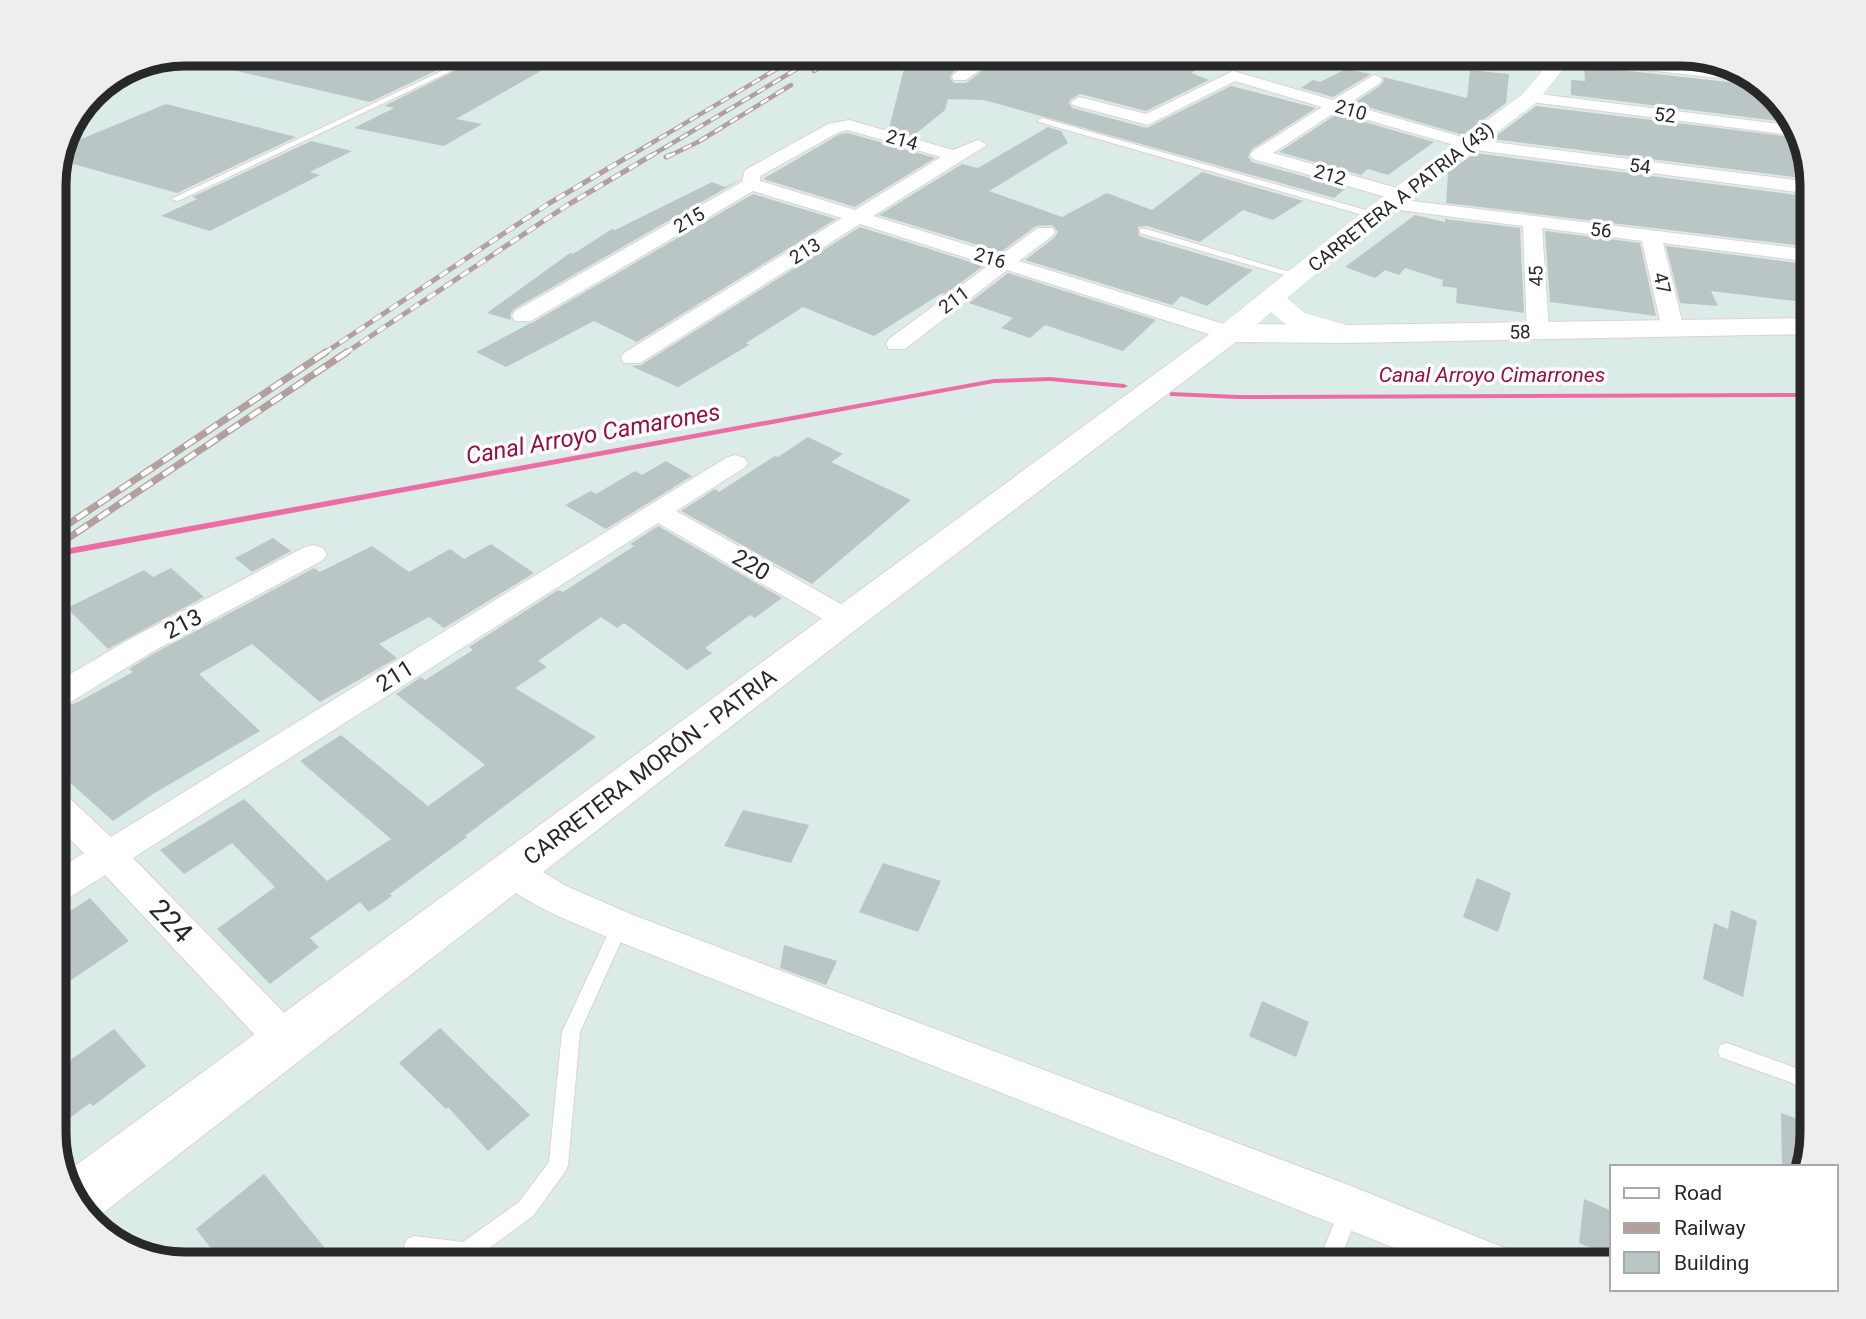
<svg xmlns="http://www.w3.org/2000/svg" width="1866" height="1319" font-family="Roboto,sans-serif">
  <rect width="100%" height="100%" fill="#daebe8"/>
  <g fill="none" stroke-linecap="round" stroke-linejoin="round">
    <g fill="#ec6da4" fill-rule="evenodd">
      <path d="M1050,377L1124,384L1128,386L1124,388L1050,381L994,383L70,554L66,551L70,548L994,379Z"/>
      <path d="M1170,392L1238,395L1812,393V397L1238,399L1173,396H1170Z"/>
    </g>
  </g>
  <g fill="#bac6c5">
    <path d="M212,54H379L416,62L417,54H471L370,102L211,65Z"/>
    <path d="M489,54H571L456,119L482,124L444,146L354,128L394,108L384,106Z"/>
    <path d="M1004,54H1168L1206,64L1191,73L1209,80L1146,111L1080,94L1070,100L1069,103L1072,108L1147,128L1231,86L1316,108L1252,149L1248,157L1252,162L1346,188L1334,198L984,100L948,99L945,110L913,136L889,129L906,61L920,55L961,66L952,73L950,78L954,83H966Z"/>
    <path d="M1584,66L1746,84L1761,82L1795,123L1571,95V80L1585,81Z"/>
    <path d="M1346,69L1371,74L1333,97L1301,88L1313,80L1320,82Z"/>
    <path d="M1470,70L1509,74L1506,103L1463,135L1354,103L1381,85L1384,81L1383,77L1467,98Z"/>
    <path d="M166,104L296,137L177,193L59,160L62,147Z"/>
    <path d="M1536,106L1801,138L1810,179L1492,139Z"/>
    <path d="M1337,114L1434,142L1388,175L1368,169L1361,175L1279,152Z"/>
    <path d="M1048,127L1061,131L1068,143L989,191L1062,217L1107,193L1152,210L1202,172L1303,201L1273,220L1243,210L1200,242L1147,226L1138,227L1139,236L1253,270L1207,306L1181,296L1172,305L1025,260L1054,238L1058,232L1052,225L1036,226L1001,252L879,215L962,164L978,168Z"/>
    <path d="M848,133L935,158L855,207L763,179L840,134Z"/>
    <path d="M311,141L352,151L310,172L320,175L210,231L161,216L197,199L192,197Z"/>
    <path d="M1475,153L1804,196L1812,220V247L1446,203L1448,172Z"/>
    <path d="M740,180L514,309L510,315L511,320L487,313L570,253L573,254L612,229L615,230L712,182L725,187Z"/>
    <path d="M753,194L836,219L637,342L594,321L506,367L476,352L529,324H526L532,323Z"/>
    <path d="M1415,215L1445,222V219L1520,228L1524,313L1456,303L1457,288L1442,286L1443,280L1405,268L1399,275L1385,270L1375,278L1345,267Z"/>
    <path d="M860,227L983,266L945,294L942,293L874,336L803,307L746,343L749,345L678,387L631,366L641,365Z"/>
    <path d="M1545,231L1640,243L1656,316L1550,302Z"/>
    <path d="M1666,246L1812,265V303L1711,291L1718,306L1680,303Z"/>
    <path d="M1008,273L1156,320L1123,351L1045,325L1030,338L1001,328L1013,318L969,303Z"/>
    <path d="M808,437L843,454L831,462L911,500L812,584L681,511L715,489L719,492L775,456L778,457Z"/>
    <path d="M666,461L692,476L606,529L565,505L591,491L596,494L635,471L642,475Z"/>
    <path d="M658,526L782,598L755,618L750,615L705,648L712,653L687,670L624,623L617,628L601,617L538,661L547,667L515,688L596,737L465,836L467,837L390,894L392,896L369,912L360,902L310,938L319,947L270,984L217,929L275,887L232,843L184,874L160,850L244,799L327,881L391,839L300,761L341,735L428,806L485,765L396,694L421,677L425,680L473,650L469,647L558,590L563,592L634,546L630,544Z"/>
    <path d="M273,538L291,551L252,572L235,558Z"/>
    <path d="M491,544L534,573L444,628L429,617L379,644L397,658L320,702L252,644L199,674L260,731L153,794L113,821L55,769V710L78,702L133,672L129,669L151,655L314,568L320,572L372,546L409,572L450,549L464,559Z"/>
    <path d="M171,568L204,597L108,649L67,608L144,570L153,577Z"/>
    <path d="M743,810L809,825L791,863L724,846Z"/>
    <path d="M883,863L941,881L918,932L859,912Z"/>
    <path d="M1477,878L1511,893L1498,932L1463,917Z"/>
    <path d="M90,898L129,941L55,991V921Z"/>
    <path d="M1731,910L1757,921L1743,997L1703,979L1714,923L1728,929Z"/>
    <path d="M784,945L837,961L826,985L780,968Z"/>
    <path d="M1262,1001L1309,1022L1296,1057L1249,1036Z"/>
    <path d="M440,1028L530,1115L488,1151L448,1107L446,1109L399,1063Z"/>
    <path d="M114,1029L146,1066L93,1106L90,1103L55,1129V1071Z"/>
    <path d="M1781,1113L1812,1124V1134L1801,1167H1782Z"/>
    <path d="M264,1174L339,1265H224L196,1229Z"/>
    <path d="M1584,1199L1612,1211V1257L1579,1243Z"/>
  </g>
  <g fill="none" stroke-linecap="round" stroke-linejoin="round">
    <defs>
      <g id="service">
        <path d="M478,54H487L178,201L171,199Z"/>
        <path d="M1042,118L1376,213L1378,215L1370,217L1039,122L1038,120Z"/>
        <path d="M1140,229H1146L1303,276L1295,278L1140,233Z"/>
        <path d="M620,919L626,921L628,926L580,1032L568,1165L565,1172L533,1216L473,1260L466,1263L414,1256L407,1253L404,1246L407,1239L414,1236L463,1242L519,1202L549,1162L562,1032L614,921Z"/>
        <path d="M1727,1043L1812,1074V1093L1790,1082L1720,1057L1718,1051L1720,1045Z"/>
        <path d="M1349,1201L1356,1204L1359,1211L1338,1265H1317L1342,1204Z"/>
      </g>
      <g id="minor">
        <path d="M983,54H1001L966,80H954L952,77L954,74Z"/>
        <path d="M1560,54C1616,54 1699,60 1752,78L1746,81L1566,61L1561,59Z"/>
        <path d="M1233,71L1333,100L1374,75L1380,77L1382,80L1380,83L1348,104L1469,139L1811,182L1812,194L1468,149L1337,111L1273,153L1408,191L1410,195L1404,200L1812,250V262L1663,243L1684,329L1681,334H1665L1662,329L1642,241L1542,228L1549,331L1546,336H1530L1527,331L1523,226L1384,208L1382,204L1384,200L1393,199L1253,159L1250,155L1253,151L1322,107L1235,81L1148,125L1073,105L1071,102L1079,97L1146,114Z"/>
        <path d="M1530,93L1797,126L1800,136L1524,101L1522,98Z"/>
        <path d="M849,120L953,150L978,140L987,145L873,216L1001,255L1038,228H1052L1055,232L1052,236L1019,261L1237,328L1240,333L1237,338H1221L1007,270L905,349H889L886,344L889,339L989,265L860,224L640,363H624L621,358L624,353L842,218L753,191L531,321H515L512,316L515,311L742,182L745,170L828,124ZM848,130L941,157L855,210L760,181V176L839,132Z"/>
        <path d="M735,455L744,458L748,463L744,468L676,511L855,612L859,619L855,626L845,629L835,626L658,523L133,858L299,1028L304,1040L299,1052L285,1058L271,1052L105,875L67,899L55,903V871L84,853L55,825V792L67,796L111,837L726,458Z"/>
        <path d="M313,545L323,548L327,554L323,560L150,653L66,705L55,708V683L130,639L303,548Z"/>
        <path d="M513,857L525,861L564,885L633,915L1351,1186L1492,1243L1508,1249L1514,1265H1438L607,937C577,923 511,901 496,871L501,861Z"/>
      </g>
      <path id="tertiary" d="M1556,54H1575L1537,102L1381,220L1287,298L1305,313L1357,328L1361,334L1357,340L1347,342L1287,325L1271,312C1256,325 1241,344 1219,339L1215,333L1219,327L1365,210L1523,94Z"/>
      <path id="secondary" d="M1812,318V334L1347,343L1236,342L858,628L94,1220L91,1221L72,1199L64,1174L1219,327L1229,324L1347,325Z"/>
    </defs>
    <use href="#service" stroke="#e1d1cf" stroke-width="2"/>
    <use href="#minor" stroke="#e1d1cf" stroke-width="2"/>
    <use href="#tertiary" stroke="#e1d1cf" stroke-width="1"/>
    <use href="#secondary" stroke="#e1d1cf" stroke-width="2"/>
    <use href="#service" fill="#fff" fill-rule="evenodd"/>
    <use href="#minor" fill="#fff" fill-rule="evenodd"/>
    <use href="#tertiary" fill="#fff" fill-rule="evenodd"/>
    <use href="#secondary" fill="#fff" fill-rule="evenodd"/>
    <defs>
      <g id="rail-far2">
        <path d="M814,71L841,54"/>
        <path d="M628,157L802,54"/>
        <path d="M649,157L822,54"/>
        <path d="M667,157L698,142L791,85"/>
      </g>
      <g id="rail-far1">
        <path d="M666,157L670,155"/>
        <path d="M323,354L548,204L631,155"/>
        <path d="M344,354L566,206L652,155"/>
      </g>
      <g id="rail">
        <path d="M55,533L326,352"/>
        <path d="M55,547L347,352"/>
      </g>
    </defs>
    <use href="#rail-far2" stroke="#b3a09d" stroke-width="4.5"/>
    <use href="#rail-far1" stroke="#b3a09d" stroke-width="5"/>
    <use href="#rail" stroke="#b3a09d" stroke-width="7"/>
    <use href="#rail-far2" stroke="#fff" stroke-width="2.5" stroke-dasharray="9" stroke-linecap="butt"/>
    <use href="#rail-far1" stroke="#fff" stroke-width="3.5" stroke-dasharray="10" stroke-linecap="butt"/>
    <use href="#rail" stroke="#fff" stroke-width="4.5" stroke-dasharray="13" stroke-linecap="butt"/>
  </g>
  <g text-anchor="middle" dominant-baseline="central" stroke-width="7" stroke-linejoin="round" paint-order="stroke">
    <g font-size="19" fill="#282828" stroke="#fff">
      <text transform="translate(1351 110) rotate(16)">210</text>
      <text transform="translate(1665 115) rotate(7)">52</text>
      <text transform="translate(902 140) rotate(16)">214</text>
      <text transform="translate(1640 166) rotate(7)">54</text>
      <text transform="translate(1330 175) rotate(16)">212</text>
      <text transform="translate(1401 197) rotate(-38)">CARRETERA A PATRIA (43)</text>
      <text transform="translate(689 220) rotate(-30)">215</text>
      <text transform="translate(1601 230) rotate(7)">56</text>
      <text transform="translate(805 251) rotate(-32)">213</text>
      <text transform="translate(990 258) rotate(17)">216</text>
      <text transform="translate(1536 276) rotate(-91)">45</text>
      <text transform="translate(1662 283) rotate(77)">47</text>
      <text transform="translate(954 300) rotate(-37)">211</text>
      <text transform="translate(1520 332) rotate(-1)">58</text>
    </g>
    <g font-size="21" font-style="italic" fill="#960f3f" stroke="#fff">
      <text x="1492" y="375">Canal Arroyo Cimarrones</text>
    </g>
    <g font-size="23" fill="#282828" stroke="#fff">
      <text transform="translate(751 565) rotate(30)">220</text>
      <text transform="translate(183 624) rotate(-27)">213</text>
      <text transform="translate(395 676) rotate(-32)">211</text>
      <text transform="translate(650 767) rotate(-37)">CARRETERA MORÓN - PATRIA</text>
    </g>
    <g font-size="24" font-style="italic" fill="#960f3f" stroke="#fff">
      <text transform="translate(593 434) rotate(-10)">Canal Arroyo Camarones</text>
    </g>
    <g font-size="28" fill="#282828" stroke="#fff">
      <text transform="translate(171 921) rotate(46)">224</text>
    </g>
  </g>
  <path d="M0 0H1866V1319H0ZM185 66H1681A119 119 0 0 1 1800 185V1133A119 119 0 0 1 1681 1252H185A119 119 0 0 1 66 1133V185A119 119 0 0 1 185 66Z" fill="#eee" fill-rule="evenodd"/>
  <path fill="none" stroke="#282828" stroke-width="9" d="M185 66H1681A119 119 0 0 1 1800 185V1133A119 119 0 0 1 1681 1252H185A119 119 0 0 1 66 1133V185A119 119 0 0 1 185 66Z"/>
  <rect x="1610" y="1165" width="228" height="126" fill="#ffffff" stroke="#a9a9a9" stroke-width="2"/>
  <rect x="1624" y="1188" width="35" height="10" fill="#ffffff" stroke="#a9a9a9" stroke-width="2"/>
  <text x="1674" y="1200" font-size="21" fill="#282828">Road</text>
  <rect x="1624" y="1223" width="35" height="10" fill="#b3a09d" stroke="#a9a9a9" stroke-width="2"/>
  <text x="1674" y="1235" font-size="21" fill="#282828">Railway</text>
  <rect x="1624" y="1252" width="35" height="21" fill="#bac6c5" stroke="#a9a9a9" stroke-width="2"/>
  <text x="1674" y="1270" font-size="21" fill="#282828">Building</text>
</svg>
